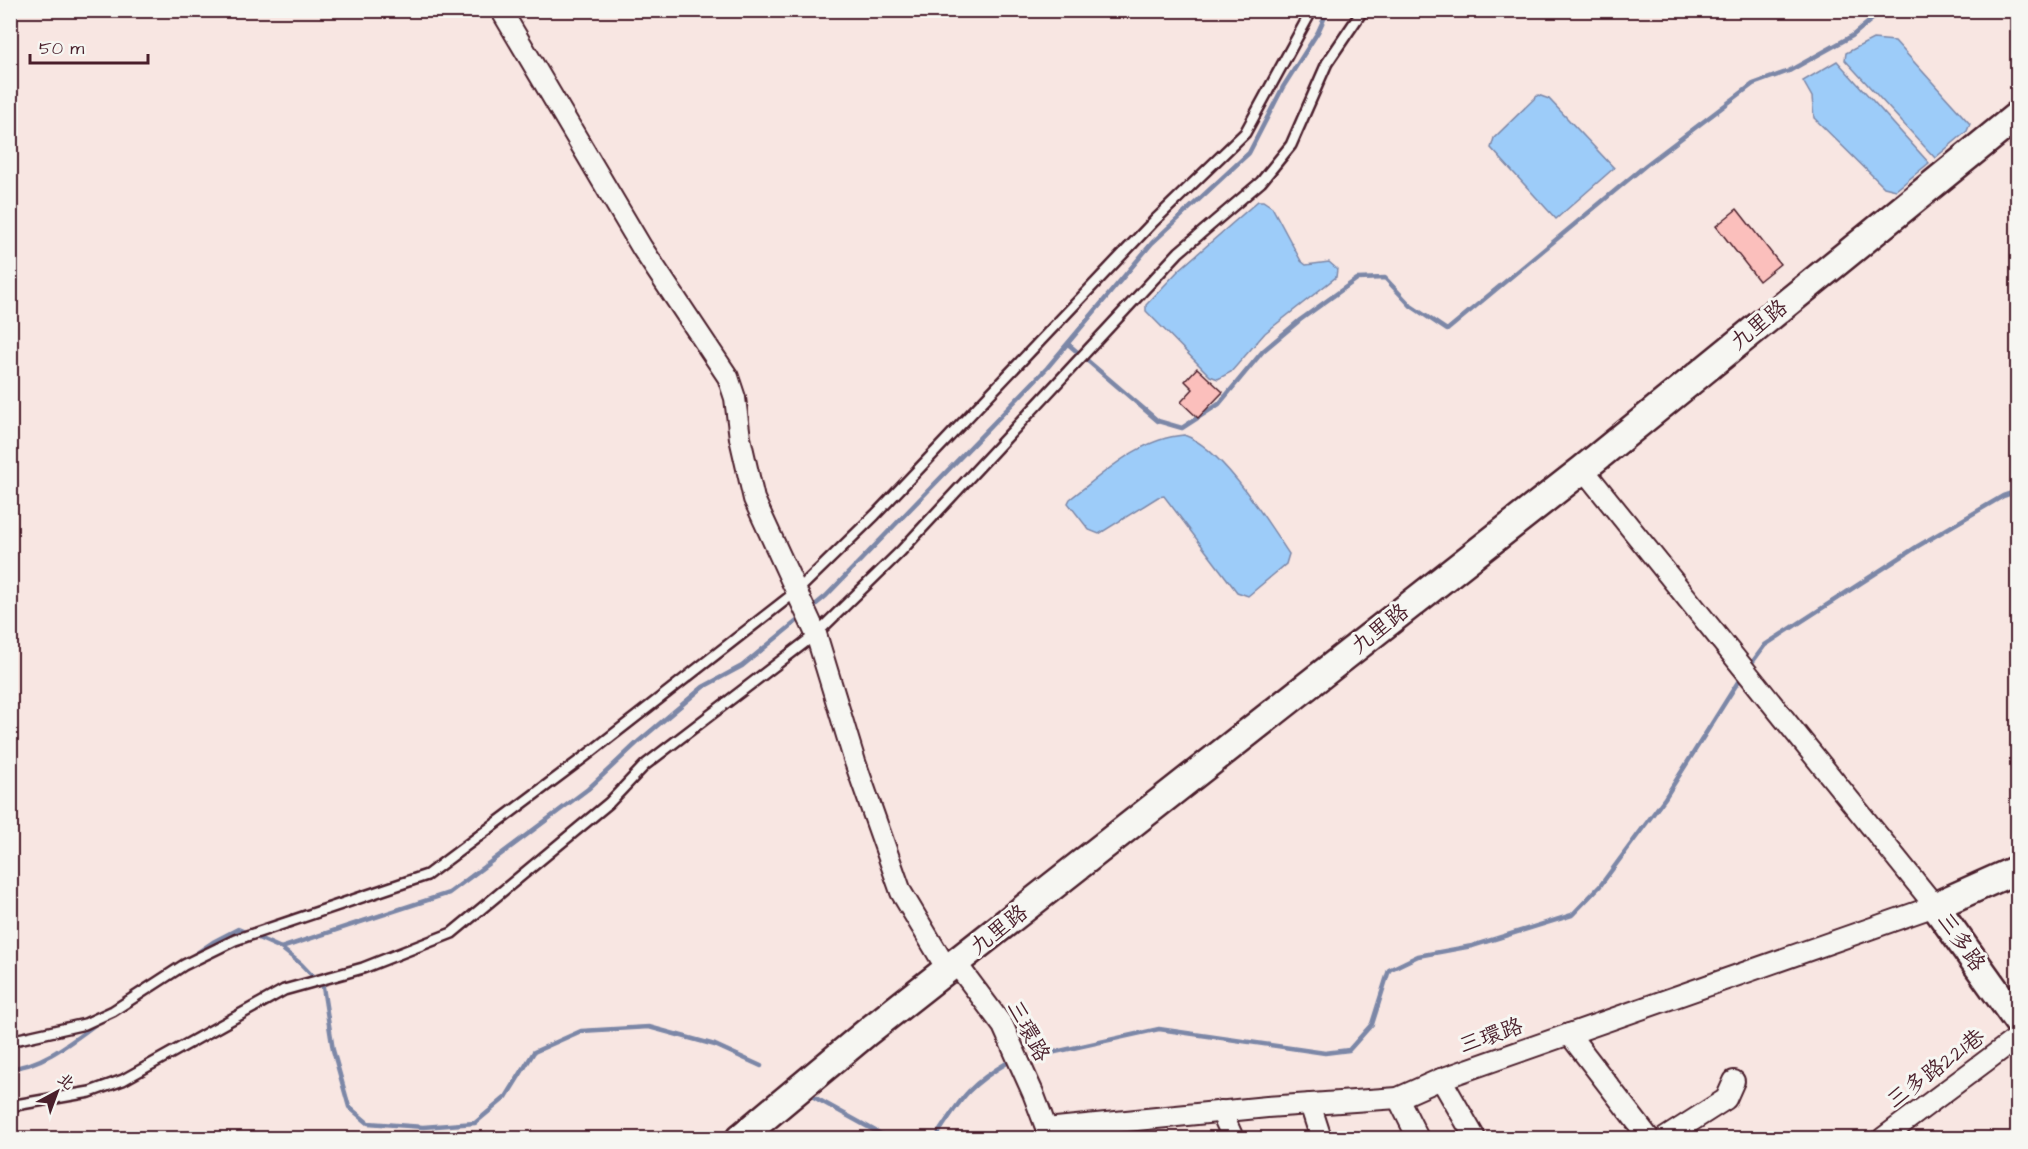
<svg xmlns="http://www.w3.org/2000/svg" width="2028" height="1149" font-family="'Architects Daughter','LXGW WenKai TC',sans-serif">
  <rect width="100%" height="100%" fill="#f8e6e2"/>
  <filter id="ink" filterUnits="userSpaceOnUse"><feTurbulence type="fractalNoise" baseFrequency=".0167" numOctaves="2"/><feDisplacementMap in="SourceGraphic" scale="12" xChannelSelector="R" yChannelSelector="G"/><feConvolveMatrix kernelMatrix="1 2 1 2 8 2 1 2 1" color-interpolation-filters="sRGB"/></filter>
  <g filter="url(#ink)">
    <g fill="#9dccf9" stroke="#7c87a7" stroke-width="1.5">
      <path d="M1873,39L1895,41L1970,124L1967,131L1935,158L1845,60L1846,53Z"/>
      <path d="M1837,61L1929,163L1896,190L1884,187L1814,118L1812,97L1803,81Z"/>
      <path d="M1538,95L1549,99L1614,168L1556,219L1491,148L1494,138Z"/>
      <path d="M1258,201H1263L1272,207L1301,261L1306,265L1329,262L1337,269L1336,277L1265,333L1231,372L1218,379L1210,376L1146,311V305L1179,270Z"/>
      <path d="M1184,435C1222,448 1267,521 1289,554L1286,564L1248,596L1237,592L1164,496L1158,497L1099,534L1089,530L1068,503L1070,499C1103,474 1140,438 1184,435Z"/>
    </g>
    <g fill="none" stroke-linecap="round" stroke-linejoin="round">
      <g stroke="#7c87a7" stroke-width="4.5">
        <path d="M1068,344L1158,421L1182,428L1219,404L1263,351L1300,320L1357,279L1385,278L1411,306L1447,330L1646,165L1753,84L1789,71L1852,36L1883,10"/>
        <path d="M809,610L826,596L1047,368L1152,243L1249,153L1283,87L1318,32L1328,10"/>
        <path d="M1748,668L1765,645L1918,546L2003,496L2018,491"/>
        <path d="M281,948L449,893L588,789L639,741L703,687L742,666L803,616"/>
        <path d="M188,959L213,942L238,929L281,948L301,964L323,987L333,1050L349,1107L368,1123L423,1127L475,1123L506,1097L534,1052L581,1031L649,1027L715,1045L761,1066"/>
        <path d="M1046,1054L1159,1029L1325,1053L1349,1050L1372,1024L1389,970L1418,956L1472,946L1572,915L1600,886L1665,798L1743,674"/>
        <path d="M10,1068C42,1067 75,1039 100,1021"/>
        <path d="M812,1096L888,1138"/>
        <path d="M938,1138L939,1132C963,1095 971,1084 1010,1061"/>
      </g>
    </g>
    <g fill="#fbbfbc" stroke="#4a1f2b" stroke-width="1.5">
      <path d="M1737,209L1780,264L1759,281L1716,226Z"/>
      <path d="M1197,368L1223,392L1198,418L1181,402L1193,389L1185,381Z"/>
    </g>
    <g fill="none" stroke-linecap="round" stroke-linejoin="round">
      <defs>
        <g id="lane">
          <path d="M10,1041L85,1024L113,1011L184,965L235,940L427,875L587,755L797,591L875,515L1154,221L1245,133L1312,10"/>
          <path d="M10,1106L90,1092L123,1080L284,990L363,968L452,933L609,803L645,765L816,634L901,551L1179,252L1261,182L1291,145L1327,63L1363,10"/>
        </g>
        <g id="street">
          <path d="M501,10L642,248L728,377L735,398L740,438L754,499L816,634L855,762L901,892L947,969"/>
          <path d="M956,963L1003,1026L1033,1093L1050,1138"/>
          <path d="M1569,1034L1649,1138"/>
          <path d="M1441,1079L1475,1138"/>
          <path d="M1398,1098L1418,1138"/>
          <path d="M1310,1104L1321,1138"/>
          <path d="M1221,1111L1233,1138"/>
          <path d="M1046,1129L1267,1107L1398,1098L1441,1079L1935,906L1583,469"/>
          <path d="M1665,1138L1726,1099L1734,1081"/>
          <path d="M1883,1138L2018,1037"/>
        </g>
        <g id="secondary">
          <path d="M2018,869L1935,906L2018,1022"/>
          <path d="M740,1138L866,1033L1583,469L2018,115"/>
        </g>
      </defs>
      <use href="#lane" stroke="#4a1f2b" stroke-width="14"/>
      <use href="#street" stroke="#4a1f2b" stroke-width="24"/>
      <use href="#secondary" stroke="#4a1f2b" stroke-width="32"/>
      <use href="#lane" stroke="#f6f6f2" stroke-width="9"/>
      <use href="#street" stroke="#f6f6f2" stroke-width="20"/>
      <use href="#secondary" stroke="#f6f6f2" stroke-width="27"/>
    </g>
  </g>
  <g text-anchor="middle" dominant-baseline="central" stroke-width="6" stroke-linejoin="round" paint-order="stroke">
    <g font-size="22" fill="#4a1f2b" stroke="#f6f6f2">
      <text transform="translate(1759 325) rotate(-39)">九里路</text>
      <text transform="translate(1380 629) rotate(-38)">九里路</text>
      <text transform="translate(999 930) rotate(-38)">九里路</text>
      <text transform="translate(1961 942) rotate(55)">三多路</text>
      <text transform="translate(1028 1031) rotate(62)">三環路</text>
      <text transform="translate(1491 1036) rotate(-19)">三環路</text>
      <text transform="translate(1936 1069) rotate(-37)">三多路221巷</text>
    </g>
  </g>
  <rect width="2028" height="1149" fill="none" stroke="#f6f6f2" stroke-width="36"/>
  <rect x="18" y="18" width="1992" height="1113" fill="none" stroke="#4a1f2b" stroke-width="2" filter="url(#ink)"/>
  <g transform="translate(57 1092) rotate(41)" stroke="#f6f6f2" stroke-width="4.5" paint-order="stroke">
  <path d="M0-4.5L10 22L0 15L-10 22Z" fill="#4a1f2b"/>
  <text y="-9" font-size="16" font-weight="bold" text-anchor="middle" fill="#4a1f2b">北</text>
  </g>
  <path d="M30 54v9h118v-9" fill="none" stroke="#4a1f2b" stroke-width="3"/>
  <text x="39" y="54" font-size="18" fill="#4a1f2b" stroke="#f6f6f2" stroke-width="4.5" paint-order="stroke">50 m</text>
</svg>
